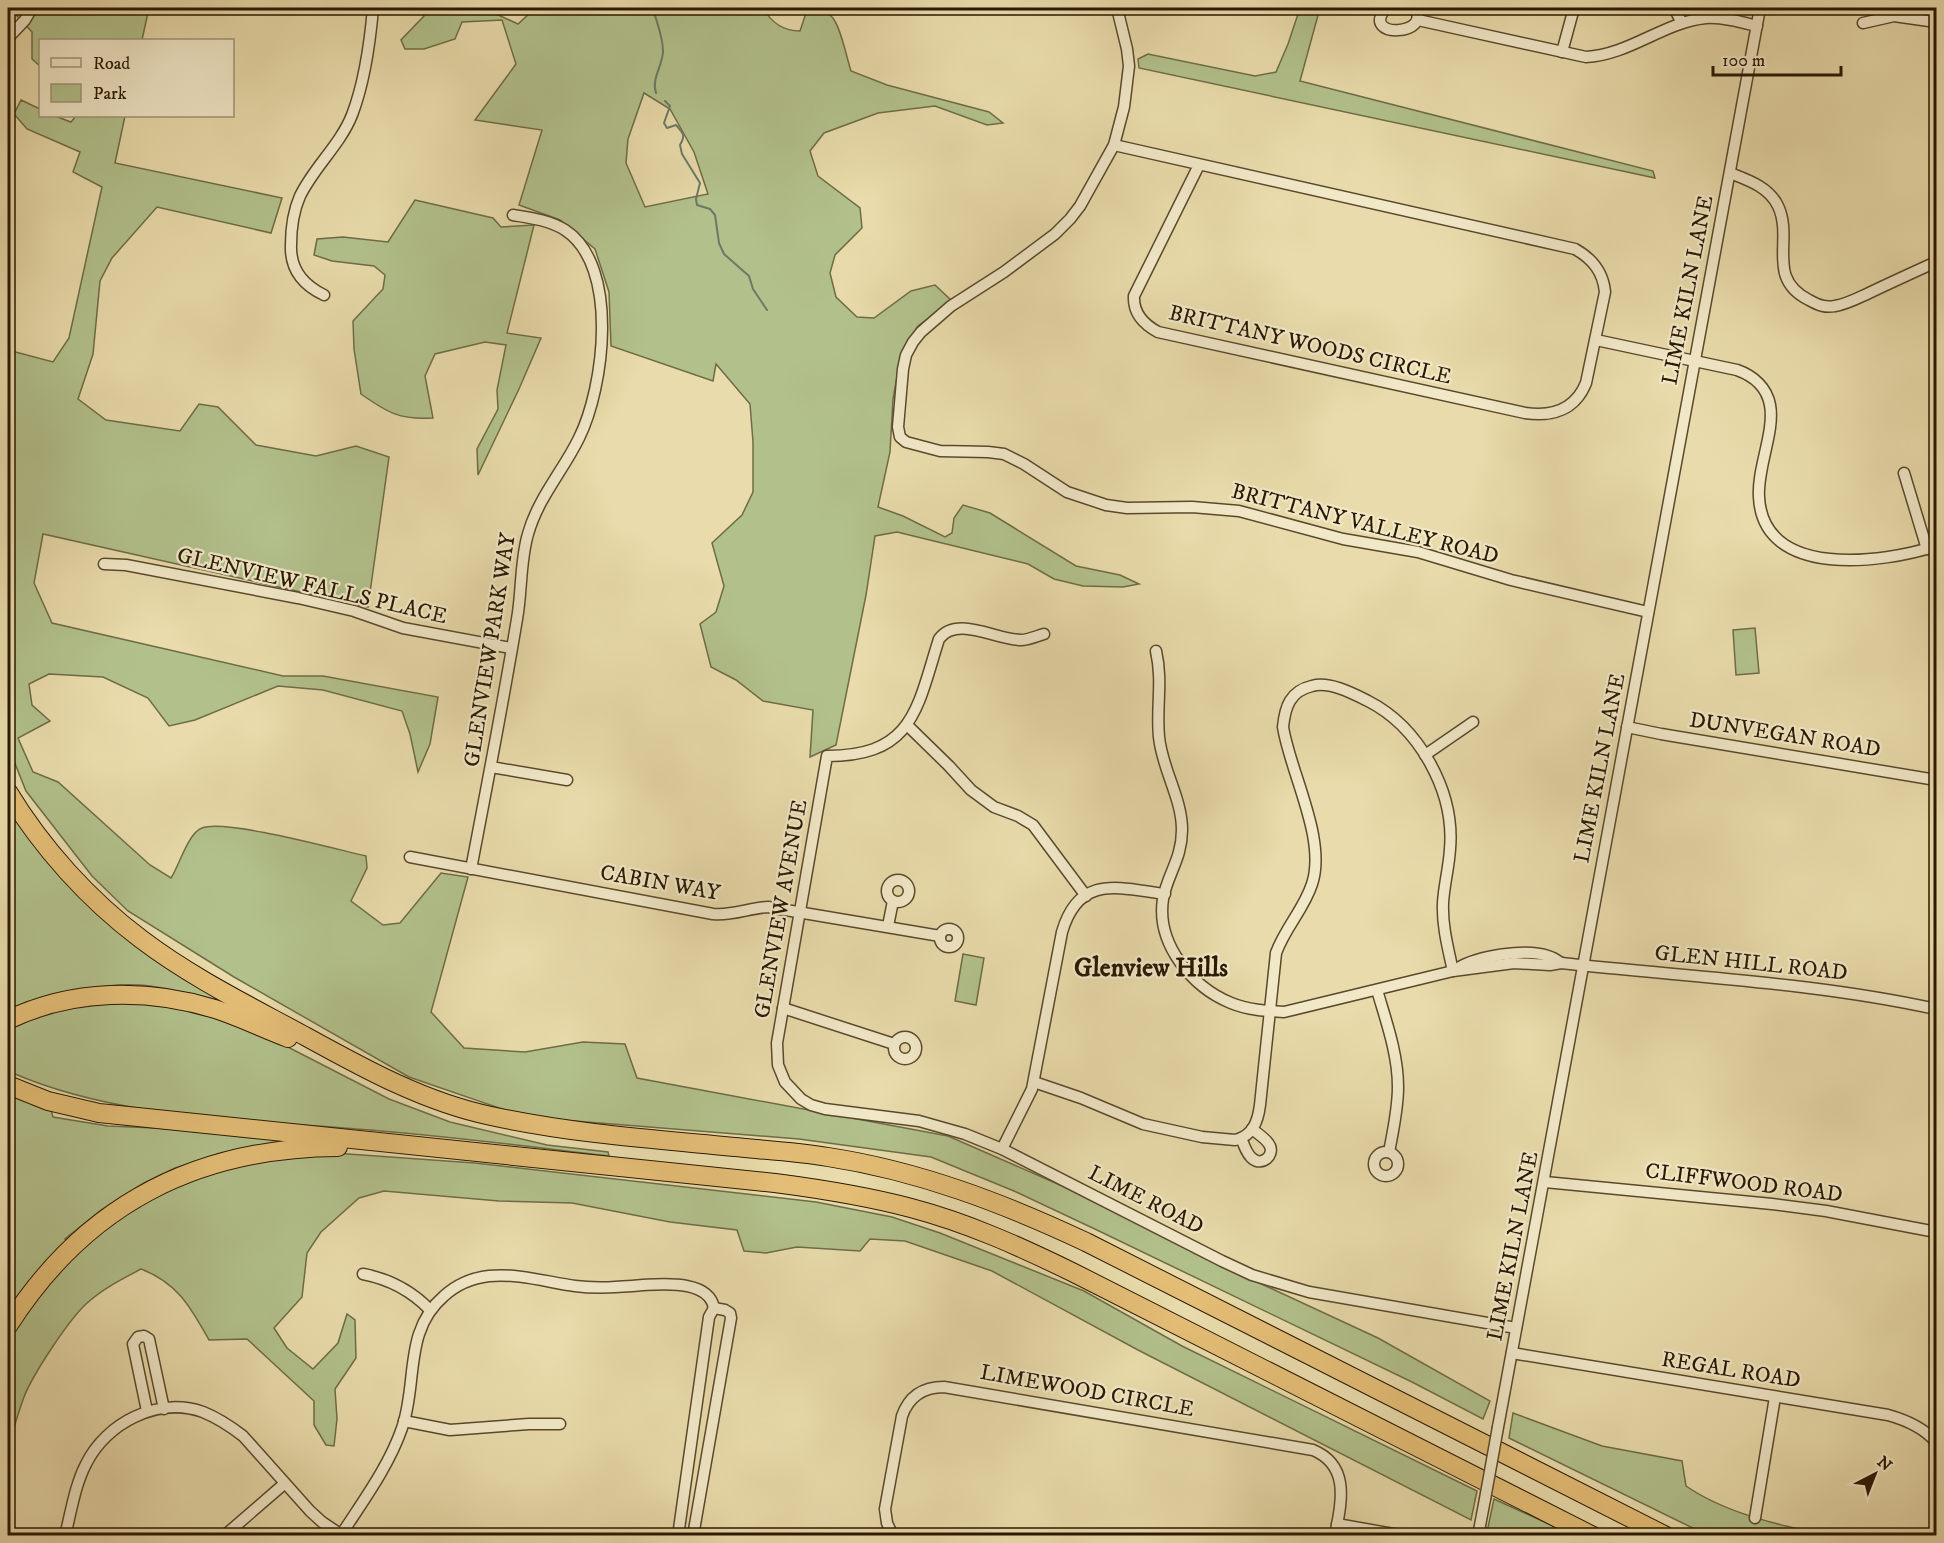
<svg xmlns="http://www.w3.org/2000/svg" width="1944" height="1543" font-family="'IM FELL DW Pica',serif">
  <rect width="100%" height="100%" fill="#e9dbab"/>
  <filter id="stains"><feTurbulence type="fractalNoise" baseFrequency=".00333" numOctaves="4"/><feColorMatrix values="0 0 0 0 .2 0 0 0 0 .09 0 0 0 0 .02 0 0 0 .5 -.17"/></filter>
  <radialGradient id="worn" r=".72"><stop offset=".6" stop-color="#630" stop-opacity="0"/><stop offset="1" stop-color="#630" stop-opacity=".3"/></radialGradient>
  <g fill="#b2c18c" stroke="#6e6c46" stroke-width="1.5" fill-rule="evenodd">
    <path d="M18,8H149L142,40H40V66L32,59V32L15,14Z"/>
    <path d="M422,8H483L518,24L532,11L533,8H763C771,22 783,31 800,31L807,10C814,10 825,10 831,16C840,23 847,59 851,71L887,85L989,112L1003,123L987,125L935,106L878,113L824,133L810,151L818,176L860,208L862,228L835,255L830,273L836,297L857,317L874,318L911,291L935,285L952,301L918,326L901,354L893,399L890,452L878,507L903,516L945,537L952,533L954,518L963,505L990,513L1076,566L1120,575L1139,584L1123,587L1083,586L1054,579L1028,564L979,552L897,532L875,536L866,595L836,745L810,757L813,710L763,701L736,680L711,667L700,624L716,612L724,586L712,543L742,515L753,492V442L750,404L716,364L713,381L611,346L609,292L595,249L560,220L519,205L542,130L475,120L516,64L502,20L462,22L455,39L424,49H405L401,40L424,16ZM644,93L670,109L694,152L708,194L645,207L626,163L628,139Z"/>
    <path d="M1300,8H1320L1300,81L1653,171L1655,178L1139,68L1138,59L1148,54L1255,76L1276,72L1288,44Z"/>
    <path d="M21,100L40,109V116H55L71,122L76,116H125L115,163L282,198L271,233L157,207L112,258L100,281L93,354L78,399L106,420L180,431L199,404L218,407L256,445L316,456L356,446L389,457L368,607L43,534L34,583L52,623L283,676H323L438,697L430,744L418,772L410,734L402,711L323,690L278,686L195,720L169,726L148,698L103,677L49,674L29,684L32,705L50,721L18,738L33,772L58,782L150,865L171,878C179,866 188,833 202,828C226,819 335,849 366,856L367,868L351,901L383,925L400,923L441,873L468,877L431,1012L464,1048L525,1052L583,1042L625,1044L637,1078L948,1136L1067,1188L1253,1280L1378,1338L1490,1401L1483,1419L1412,1382L1099,1231L1014,1191L931,1157L799,1139L525,1117L409,1077L234,977L128,911L92,876L26,791L8,746V350L53,362L69,338L102,187L73,172L80,152L27,129L14,114Z"/>
    <path d="M415,200L493,218L501,227L534,225L507,333L541,338L519,389L478,475L477,449L498,409L497,390L506,345L485,342L435,354L425,376L433,418C400,420 388,413 361,394L354,349L353,321L383,289L385,275L374,266L332,261L314,255L317,239L343,237L388,242Z"/>
    <path d="M1755,628L1759,673L1736,675L1733,630Z"/>
    <path d="M8,804L16,818L216,997L214,1000C189,994 166,987 140,985C95,982 50,999 8,1012Z"/>
    <path d="M963,954L984,958L976,1005L955,1001Z"/>
    <path d="M121,999L204,1011L282,1044L389,1099L450,1122L547,1145L608,1152L609,1156C524,1146 440,1135 356,1129C242,1120 113,1118 8,1071V1026L50,1009Z"/>
    <path d="M8,1094L51,1110L53,1117L108,1126L180,1129L288,1138V1143L198,1161L175,1168L144,1183L101,1210L65,1239L67,1242L8,1313Z"/>
    <path d="M334,1153L475,1163L816,1202L892,1217L940,1233L1084,1291L1182,1346L1477,1491L1471,1520L1138,1350L992,1271L905,1241L870,1239L860,1251L797,1247L766,1253L744,1251L737,1230L670,1222L572,1203L499,1201L384,1191L359,1198L321,1232L307,1253L302,1297L274,1328L287,1348L313,1369L338,1343L347,1314L355,1320L356,1358L335,1389L337,1419L334,1446L326,1445L314,1425V1401L247,1339L209,1340C191,1308 178,1283 141,1269C122,1279 102,1289 86,1304C68,1321 33,1374 24,1397C18,1413 14,1429 8,1445V1341L14,1328L50,1278L106,1224L200,1173L274,1155Z"/>
    <path d="M1513,1413L1602,1446L1682,1461L1686,1486C1725,1513 1779,1525 1825,1535H1707L1509,1438Z"/>
    <path d="M1494,1499L1573,1535L1495,1536L1487,1532Z"/>
  </g>
  <g fill="none" stroke-linecap="round" stroke-linejoin="round">
    <g stroke="#6b7a66" stroke-width="2">
      <path d="M653,8C656,21 663,36 663,51C663,65 651,79 656,93"/>
      <path d="M665,101L670,106L664,123L667,128L676,125C683,133 686,135 680,145L682,154L700,183L696,199L697,205L710,209L715,215L719,243L724,254L749,276L753,289L767,310"/>
    </g>
    <defs>
      <g id="minor">
        <path d="M1117,8L1127,49L1129,66L1124,107L1114,145L1080,206L1070,219L1055,234L1004,272L951,306L921,332L913,342L906,355L903,369L898,427L900,437L906,442L940,451L988,452L1004,454L1024,464L1067,492L1106,505L1127,508L1192,507L1239,511L1343,539L1418,552L1511,580L1648,612"/>
        <path d="M1386,8C1359,40 1435,35 1414,8"/>
        <path d="M1674,8L1682,23"/>
        <path d="M1418,20L1586,57C1629,55 1664,22 1706,18C1723,17 1741,22 1757,26"/>
        <path d="M1863,23L1894,16L1936,22"/>
        <path d="M8,38L25,20L32,8"/>
        <path d="M1562,52L1574,8"/>
        <path d="M1114,145L1575,249C1593,259 1603,272 1605,292L1586,383C1575,410 1552,417 1525,413L1158,332C1143,324 1133,313 1134,296L1199,165"/>
        <path d="M1730,173C1748,180 1769,187 1778,206C1794,240 1765,278 1809,300C1818,305 1825,308 1835,306C1847,304 1858,298 1869,293C1892,282 1914,272 1936,262"/>
        <path d="M324,295C303,285 290,269 291,245C291,228 293,212 300,196C314,167 340,145 352,115C365,81 370,43 373,8"/>
        <path d="M1596,340L1737,370C1754,376 1767,388 1770,405C1775,432 1757,468 1759,497C1763,580 1884,563 1936,546"/>
        <path d="M1904,473L1927,549"/>
        <path d="M104,564L126,565L298,598L354,611L403,628L511,648"/>
        <path d="M1044,634C1037,636 1028,640 1021,640C996,640 957,615 939,639C917,708 914,756 827,756L777,1043L778,1065L785,1082L801,1099L811,1105L825,1109L919,1121L965,1134L1002,1149L1222,1261L1252,1275L1309,1292L1516,1328"/>
        <path d="M1156,651C1163,682 1156,707 1159,737C1162,769 1182,798 1182,830C1182,859 1167,875 1163,899C1156,944 1192,987 1231,1003C1248,1010 1266,1011 1284,1012L1453,971L1514,963L1550,965L1561,963C1686,977 1813,982 1936,1009"/>
        <path d="M907,725L949,766L971,790L994,807L1018,816L1033,825L1086,896"/>
        <path d="M1627,727L1661,734L1936,780"/>
        <path d="M1425,755L1473,722"/>
        <path d="M491,767L567,780"/>
        <path d="M410,857L713,914C732,916 749,908 768,907L940,936"/>
        <path d="M471,869C487,786 503,703 517,619C522,591 520,561 528,534C538,498 563,471 579,438C604,388 620,266 565,230C549,220 531,218 513,215"/>
        <circle cx="898" cy="891" r="11"/>
        <path d="M888,926L893,901"/>
        <circle cx="949" cy="938" r="9"/>
        <path d="M1458,968C1478,956 1526,948 1548,956C1552,957 1557,960 1561,963"/>
        <path d="M1377,990C1386,1021 1398,1054 1398,1087C1398,1109 1393,1131 1389,1152"/>
        <path d="M783,1008L894,1044"/>
        <circle cx="905" cy="1048" r="11"/>
        <path d="M1034,1082L1081,1098L1143,1124L1202,1137L1235,1140C1253,1136 1258,1121 1260,1105L1276,953C1285,928 1304,909 1312,884C1327,839 1290,772 1283,727C1285,707 1290,691 1312,686C1329,681 1352,693 1368,701C1419,727 1455,791 1450,849C1449,867 1444,885 1443,903C1442,926 1448,948 1453,971"/>
        <path d="M1241,1138C1244,1145 1247,1155 1253,1159C1262,1166 1274,1156 1270,1146C1267,1139 1258,1134 1252,1129"/>
        <path d="M1002,1149L1032,1089L1062,932C1079,874 1118,888 1165,894"/>
        <circle cx="1386" cy="1164" r="12"/>
        <path d="M1545,1182L1772,1204L1826,1211L1936,1232"/>
        <path d="M363,1274C389,1279 412,1291 430,1310"/>
        <path d="M1512,1353L1888,1415C1906,1420 1923,1427 1936,1442"/>
        <path d="M147,1411L133,1344L138,1337L144,1336L149,1339L164,1409"/>
        <path d="M404,1421L450,1430L529,1424H560"/>
        <path d="M1498,1427L1760,8"/>
        <path d="M1755,1518L1775,1397"/>
        <path d="M1337,1524L1405,1536"/>
        <path d="M341,1535C363,1501 389,1466 402,1428C418,1383 403,1331 444,1296C456,1285 472,1278 489,1276C517,1273 547,1282 575,1286C597,1289 620,1287 643,1285C665,1284 709,1280 714,1308"/>
        <path d="M65,1536C71,1512 75,1485 86,1464C106,1423 158,1396 203,1412C218,1418 230,1426 243,1436L310,1511L322,1522L343,1536"/>
        <path d="M224,1536L284,1484"/>
        <path d="M678,1536L709,1317L714,1308"/>
        <path d="M693,1536L731,1318L730,1313L725,1310L714,1308"/>
        <path d="M893,1536L887,1523L885,1509L902,1416C909,1396 923,1387 944,1387L1313,1450C1351,1466 1341,1503 1335,1536"/>
        <path d="M1478,1536L1485,1499"/>
      </g>
      <g id="motorway">
        <path d="M8,792C42,848 89,900 141,939C191,977 248,1005 303,1035C363,1068 424,1102 491,1116C578,1135 667,1140 756,1149C780,1151 804,1153 828,1157C919,1171 1003,1203 1086,1242L1666,1536"/>
        <path d="M8,1020C72,989 147,988 215,1009C240,1017 264,1029 288,1038"/>
        <path d="M8,1085L48,1101L99,1113L775,1183C821,1189 866,1196 911,1208C968,1223 1021,1247 1074,1273L1593,1536"/>
        <path d="M8,1326C85,1205 195,1148 338,1147"/>
      </g>
    </defs>
    <use href="#minor" stroke="#59492c" stroke-width="13"/>
    <use href="#motorway" stroke="#291801" stroke-width="20"/>
    <use href="#minor" stroke="#f1e8c8" stroke-width="10"/>
    <use href="#motorway" stroke="#e4be76" stroke-width="18"/>
    <defs>
      <path id="minor-bridge" d="M1485,1499L1498,1427"/>
    </defs>
    <use href="#minor-bridge" stroke="#59492c" stroke-width="13" stroke-linecap="butt"/>
    <use href="#minor-bridge" stroke="#f1e8c8" stroke-width="10"/>
  </g>
  <g text-anchor="middle" dominant-baseline="central" stroke-width="4.5" stroke-linejoin="round" paint-order="stroke">
    <g font-size="22" fill="#291801" stroke="#f1e8c8">
      <text transform="translate(1688 290) rotate(-79)">LIME KILN LANE</text>
      <text transform="translate(1310 345) rotate(13)">BRITTANY WOODS CIRCLE</text>
      <text transform="translate(1365 524) rotate(14)">BRITTANY VALLEY ROAD</text>
      <text transform="translate(312 586) rotate(13)">GLENVIEW FALLS PLACE</text>
      <text transform="translate(490 650) rotate(-81)">GLENVIEW PARK WAY</text>
      <text transform="translate(1785 735) rotate(9)">DUNVEGAN ROAD</text>
      <text transform="translate(1600 768) rotate(-79)">LIME KILN LANE</text>
      <text transform="translate(660 883) rotate(10)">CABIN WAY</text>
      <text transform="translate(781 909) rotate(-80)">GLENVIEW AVENUE</text>
      <text transform="translate(1751 963) rotate(6)">GLEN HILL ROAD</text>
      <text transform="translate(1744 1183) rotate(7)">CLIFFWOOD ROAD</text>
      <text transform="translate(1146 1200) rotate(27)">LIME ROAD</text>
      <text transform="translate(1513 1246) rotate(-79)">LIME KILN LANE</text>
      <text transform="translate(1731 1370) rotate(9)">REGAL ROAD</text>
      <text transform="translate(1087 1391) rotate(10)">LIMEWOOD CIRCLE</text>
    </g>
    <g font-size="26" font-weight="bold" fill="#291801" stroke="#f1e8c8">
      <text x="1151" y="968">Glenview Hills</text>
    </g>
  </g>
  <rect width="1944" height="1543" fill="none" stroke="#e9dbab" stroke-width="30"/>
  <rect x="9" y="9" width="1926" height="1525" fill="none" stroke="#291801" stroke-width="3"/>
  <rect x="15" y="15" width="1914" height="1513" fill="none" stroke="#291801" stroke-width="1.5"/>
  <rect x="39" y="39" width="195" height="78" fill="#f1e8c8" stroke="#a19578" stroke-width="1.5"/>
  <rect x="51" y="58" width="30" height="9" fill="#f1e8c8" stroke="#a19578" stroke-width="1.5"/>
  <text x="93" y="69" font-size="18" fill="#291801">Road</text>
  <rect x="51" y="84" width="30" height="18" fill="#b2c18c" stroke="#a19578" stroke-width="1.5"/>
  <text x="93" y="99" font-size="18" fill="#291801">Park</text>
  <g transform="translate(1875 1474) rotate(42)" stroke="#f1e8c8" stroke-width="4.5" paint-order="stroke">
  <path d="M0-4.5L10 22L0 15L-10 22Z" fill="#291801"/>
  <text y="-9" font-size="16" font-weight="bold" text-anchor="middle" fill="#291801">N</text>
  </g>
  <path d="M1713 66v9h128v-9" fill="none" stroke="#291801" stroke-width="3"/>
  <text x="1722" y="66" font-size="18" fill="#291801" stroke="#f1e8c8" stroke-width="4.5" paint-order="stroke">100 m</text>
  <rect width="100%" height="100%" filter="url(#stains)"/>
  <rect width="100%" height="100%" fill="url(#worn)"/>
</svg>
